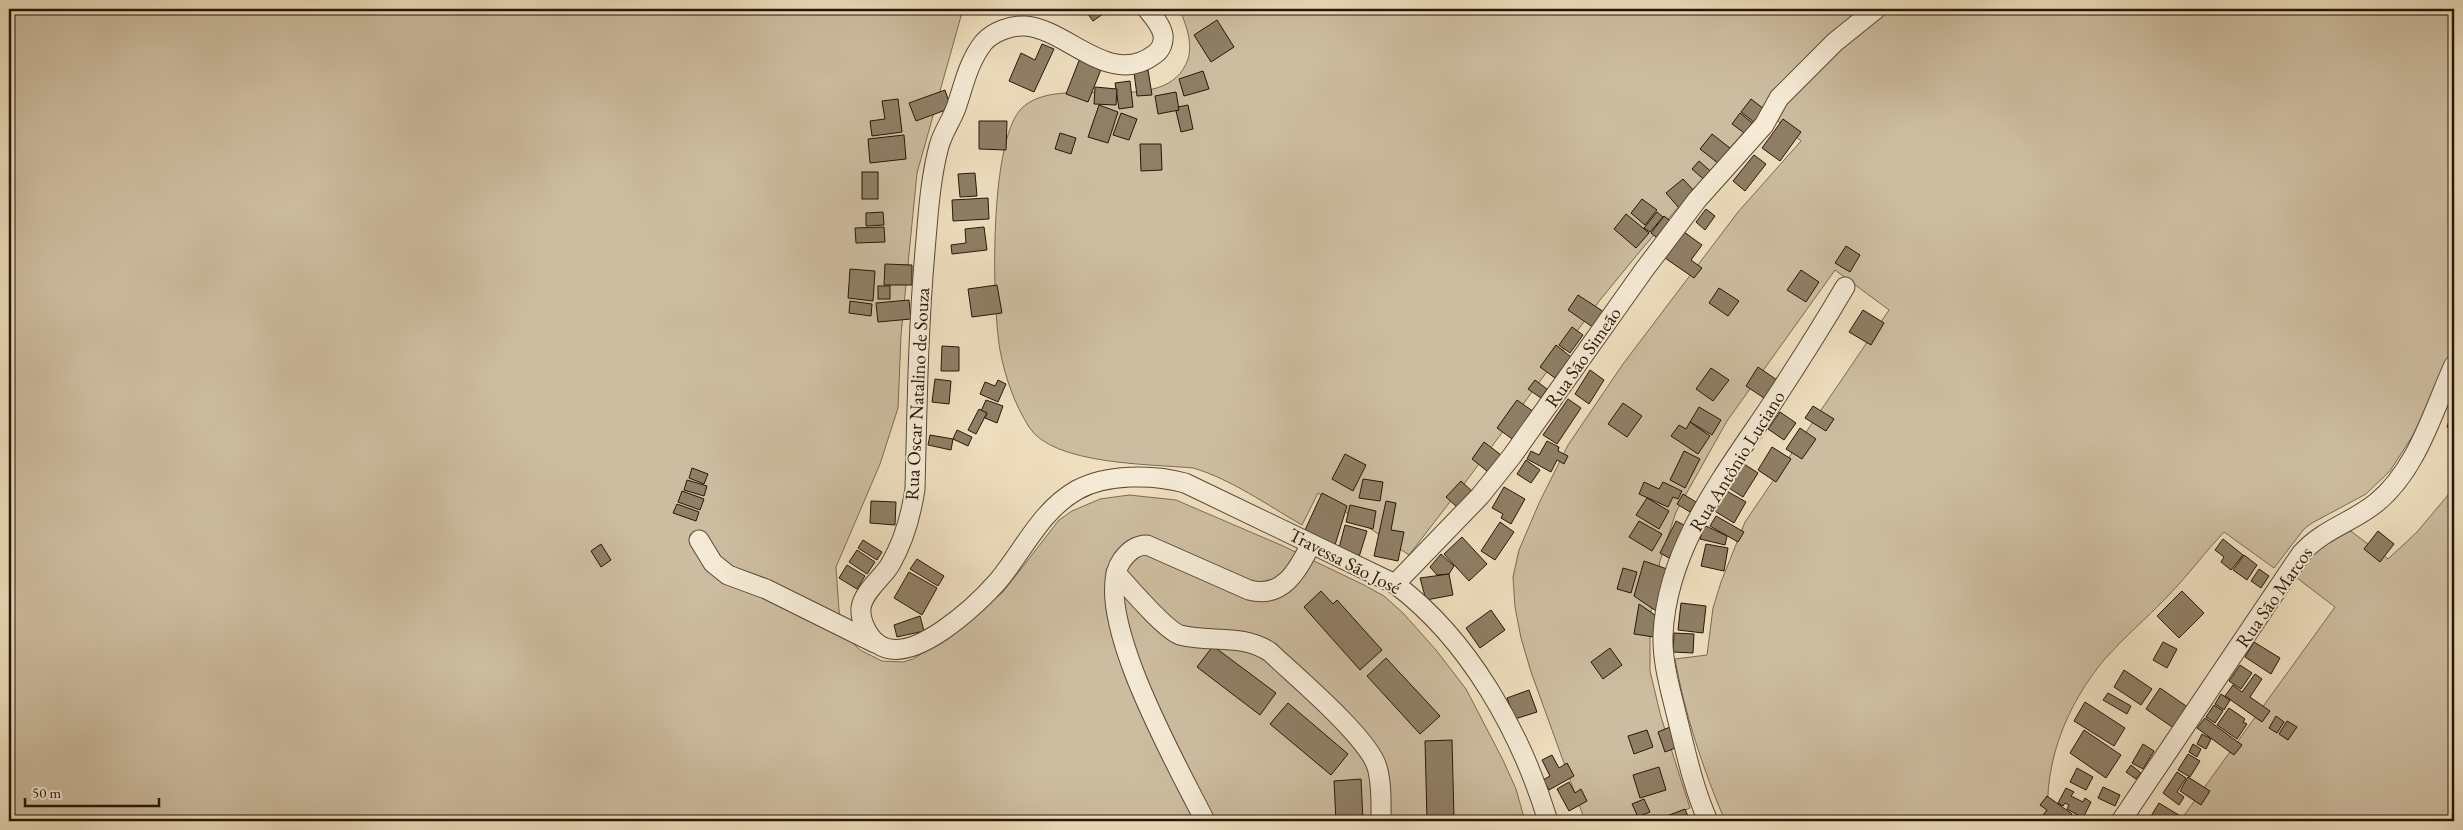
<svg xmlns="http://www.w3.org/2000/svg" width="2463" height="830" font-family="'EB Garamond',serif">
  <rect width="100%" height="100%" fill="#efdfbf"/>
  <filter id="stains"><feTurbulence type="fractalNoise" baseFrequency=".004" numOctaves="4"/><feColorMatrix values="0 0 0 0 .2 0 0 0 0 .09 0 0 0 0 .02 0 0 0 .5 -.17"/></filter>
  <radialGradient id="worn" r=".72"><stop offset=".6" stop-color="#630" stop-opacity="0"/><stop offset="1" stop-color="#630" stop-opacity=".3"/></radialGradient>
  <g fill="#cdbda0" stroke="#7a6a53">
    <path d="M9,9H963L917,173L901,335L898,408L880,464L836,567L839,610L841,622L851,641L860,650L882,661L903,662L913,659L960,629L1003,592L1059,520L1072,511L1100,499L1129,495L1176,500L1283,546L1364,585L1384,596L1403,613L1436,650L1466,689L1503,760L1516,789L1525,821H9Z"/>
    <path d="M1179,9H2454V348L2415,432L2390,471L2366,494L2312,523L2304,529L2274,568L2224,532C2204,553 2187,577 2166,598C2146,619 2123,638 2104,660C2066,706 2044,762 2048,821H1725C1703,769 1685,715 1675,659L1707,655L1713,608L1721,582L1745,522L1889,310L1835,270L1727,421L1676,512L1660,561L1650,617V671L1661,717L1690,808L1660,821H1585L1531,672L1521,638L1515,607L1513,577L1519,550L1540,501L1568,445L1623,364L1738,212L1801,141L1764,109L1641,250L1600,300L1470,476L1409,555L1318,493L1302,525C1267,505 1231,479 1193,468C1151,464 1053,465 1029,427C1014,403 1005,377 1000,350C992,304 989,143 1021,109C1058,70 1167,121 1188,59C1193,44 1186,23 1179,9Z"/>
    <path d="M2454,488V821H2180L2335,607L2293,575L2309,555L2348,529L2388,559L2417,532Z"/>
  </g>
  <g fill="#8f7f66" stroke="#261606">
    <path d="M1084,9H1110L1093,21Z"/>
    <path d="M1217,20L1234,47L1211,62L1194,35Z"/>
    <path d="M1042,44L1054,49L1034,92L1009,81L1021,53L1035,60Z"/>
    <path d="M1080,58L1102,67L1088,102L1066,94Z"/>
    <path d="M1148,70L1152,95L1137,96L1134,72Z"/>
    <path d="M1203,71L1209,89L1184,96L1179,79Z"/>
    <path d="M1130,81L1133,107L1119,109L1115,83Z"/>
    <path d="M1095,87L1117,89L1116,105L1094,104Z"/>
    <path d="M945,90L951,108L916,121L909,103Z"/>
    <path d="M1176,92L1179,110L1158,114L1155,96Z"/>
    <path d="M898,99L902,132L872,136L870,121L885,119L882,101Z"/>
    <path d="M1751,99L1764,109L1754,122L1741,112Z"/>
    <path d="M1099,105L1118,112L1108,143L1088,137Z"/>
    <path d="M1188,105L1193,129L1181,132L1176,111L1179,110L1178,107Z"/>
    <path d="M1121,113L1137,119L1129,140L1113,135Z"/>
    <path d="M1740,113L1755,125L1747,135L1732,124Z"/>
    <path d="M1783,119L1801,132L1780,161L1762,148Z"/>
    <path d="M979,121H1007L1006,150L979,149Z"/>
    <path d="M1060,133L1076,138L1071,154L1055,149Z"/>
    <path d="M1712,134L1735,152L1723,167L1700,149Z"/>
    <path d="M904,135L906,159L870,163L868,139Z"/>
    <path d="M1140,144H1161L1162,170L1141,171Z"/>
    <path d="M1754,155L1766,164L1745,191L1733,181Z"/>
    <path d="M1699,161L1716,176L1709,184L1692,169Z"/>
    <rect x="862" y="172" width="16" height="27"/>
    <path d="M975,173L977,196L960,197L958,174Z"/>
    <path d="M1683,179L1697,194L1680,209L1666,193Z"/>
    <path d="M988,198L989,219L953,221L952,200Z"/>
    <path d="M1642,199L1657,210L1645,225L1631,213Z"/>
    <path d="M1706,209L1715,216L1705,230L1696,222Z"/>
    <path d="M883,212L884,225L866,226V213Z"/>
    <path d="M1657,212L1663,217L1650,232L1644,228Z"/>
    <path d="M1626,214L1649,233L1636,248L1614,229Z"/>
    <path d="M1664,216L1674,224L1661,241L1651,233Z"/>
    <path d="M884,227L885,242L856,243L855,228Z"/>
    <path d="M984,227L987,250L952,254L951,245L966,243L965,229Z"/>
    <path d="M1684,232L1702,245L1691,260L1702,268L1694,278L1665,258Z"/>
    <path d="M1846,246L1860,255L1850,272L1835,263Z"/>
    <path d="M885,264L912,265V285H884Z"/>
    <path d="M850,269L875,271L873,301L848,298Z"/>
    <path d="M1801,270L1819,282L1806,302L1787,290Z"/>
    <path d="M997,285L1002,313L972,317L968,289Z"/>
    <rect x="878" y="286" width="12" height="13"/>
    <path d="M1719,288L1739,301L1728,316L1709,303Z"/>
    <path d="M1578,295L1604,312L1594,328L1568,310Z"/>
    <path d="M909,300L911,319L878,322L876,303Z"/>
    <path d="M850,301L872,304L871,316L849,313Z"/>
    <path d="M1863,310L1884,323L1871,345L1849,332Z"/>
    <path d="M1572,327L1583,335L1570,353L1559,345Z"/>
    <path d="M1556,345L1571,357L1555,378L1540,367Z"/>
    <path d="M942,346L959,347V371H941Z"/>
    <path d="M1758,367L1777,380L1764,398L1746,386Z"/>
    <path d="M1711,368L1729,380L1713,401L1696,389Z"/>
    <path d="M1590,370L1604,380L1589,404L1575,394Z"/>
    <path d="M935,379L951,381L949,404L932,402Z"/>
    <path d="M998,380L1006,384L998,402L980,394L985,382L995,386Z"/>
    <path d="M1535,380L1547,389L1541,398L1528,389Z"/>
    <path d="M1568,399L1581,408L1557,444L1543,435Z"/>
    <path d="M986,400L1003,406L997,423L985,418L987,413L981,411Z"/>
    <path d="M1517,400L1534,412L1515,441L1497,428Z"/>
    <path d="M1623,403L1642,416L1627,437L1608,424Z"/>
    <path d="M1813,406L1834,419L1826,431L1805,418Z"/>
    <path d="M2454,406V429L2447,427Z"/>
    <path d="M1699,407L1721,420L1712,435L1690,422Z"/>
    <path d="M979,409L987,413L976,434L968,430Z"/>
    <path d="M1780,412L1796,423L1784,440L1768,429Z"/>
    <path d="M1690,422L1710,436L1698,454L1671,436L1679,425L1686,429Z"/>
    <path d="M1800,428L1816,439L1802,459L1786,449Z"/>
    <path d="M957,430L972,437L968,446L953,439Z"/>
    <path d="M930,435L953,439L951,450L928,445Z"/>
    <path d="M1547,441L1559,447L1558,451L1568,456L1564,464L1557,460L1551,472L1527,459L1531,451L1539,455Z"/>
    <path d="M1484,442L1505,458L1492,475L1472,459Z"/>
    <path d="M1772,447L1791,459L1776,482L1758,470Z"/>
    <path d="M1684,451L1700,459L1685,488L1670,480Z"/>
    <path d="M1345,454L1366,465L1353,491L1332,479Z"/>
    <path d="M1526,460L1540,470L1531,483L1517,474Z"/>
    <path d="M1744,464L1758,473L1743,497L1729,488Z"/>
    <path d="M692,468L708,474L704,484L689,478Z"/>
    <path d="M1363,479L1383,482L1380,501L1359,498Z"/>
    <path d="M687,480L707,486L704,496L684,490Z"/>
    <path d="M1461,481L1474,493L1459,509L1446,497Z"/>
    <path d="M1644,482L1659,489L1663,482L1682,491L1678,499L1673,497L1668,507L1639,494Z"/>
    <path d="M1504,487L1525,499L1511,524L1501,518L1503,514L1492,508Z"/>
    <path d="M1725,490L1746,502L1734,523L1713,510Z"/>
    <path d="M682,491L704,499L700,510L678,502Z"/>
    <path d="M1322,493L1347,506L1335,545L1305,530Z"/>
    <path d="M1683,494L1696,502L1690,512L1677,504Z"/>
    <path d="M1647,498L1669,511L1659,529L1636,515Z"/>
    <path d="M871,501L896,502L895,525L870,523Z"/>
    <path d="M1386,501L1396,503L1391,530L1404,532L1398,561L1374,556Z"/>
    <path d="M677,504L699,512L696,521L673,513Z"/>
    <path d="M1350,505L1376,511L1373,529L1346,522Z"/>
    <path d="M1716,516L1744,532L1738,542L1710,526Z"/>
    <path d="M1639,521L1662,534L1652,551L1629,537Z"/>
    <path d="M1676,521L1686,526L1669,558L1660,553Z"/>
    <path d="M1500,522L1514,532L1495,560L1481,551Z"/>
    <path d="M1345,525L1367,531L1359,557L1339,548Z"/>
    <path d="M1704,525L1727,536L1725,545L1700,539Z"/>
    <path d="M2378,531L2394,544L2380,562L2364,549Z"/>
    <path d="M1462,537L1487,564L1469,581L1444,554Z"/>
    <path d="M2223,539L2243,555L2231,570L2221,562L2224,557L2215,550Z"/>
    <path d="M863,540L882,552L877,560L858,548Z"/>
    <path d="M601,544L611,560L601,567L591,551Z"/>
    <path d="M1706,544L1728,548L1724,571L1701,566Z"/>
    <path d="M857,550L875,562L867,574L849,562Z"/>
    <path d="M1441,554L1454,566L1449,574L1437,575L1430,567Z"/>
    <path d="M2244,555L2257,565L2247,580L2233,570Z"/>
    <path d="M917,559L944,576L938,586L910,569Z"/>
    <path d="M1644,561L1667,569L1659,613L1634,596Z"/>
    <path d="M847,565L865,576L857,589L839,578Z"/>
    <path d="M1623,568L1637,572L1631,593L1617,589Z"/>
    <path d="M2259,569L2269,576L2261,588L2251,581Z"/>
    <path d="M909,572L937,588L922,615L894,598Z"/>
    <path d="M1449,574L1453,595L1426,600L1420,578Z"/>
    <path d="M1321,591L1333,604L1337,600L1382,650L1360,670L1304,607Z"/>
    <path d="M2182,591L2204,613L2179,638L2157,616Z"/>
    <path d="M1681,603L1706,606L1703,633L1678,630Z"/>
    <path d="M1639,604L1655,615L1654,637L1634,634Z"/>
    <path d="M1491,610L1505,630L1480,648L1466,628Z"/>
    <path d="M920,616L924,631L897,637L894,625Z"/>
    <path d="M1674,633L1694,634L1693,653L1673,652Z"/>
    <path d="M2163,642L2177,649L2167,668L2153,660Z"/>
    <path d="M2254,642L2280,658L2271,674L2245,657Z"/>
    <path d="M1213,646L1276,693L1260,715L1197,667Z"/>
    <path d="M1610,648L1622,665L1603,679L1591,662Z"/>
    <path d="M1386,658L1440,716L1420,734L1367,676Z"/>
    <path d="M2240,665L2252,673L2241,689L2229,681Z"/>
    <path d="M2124,670L2152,689L2141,705L2114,687Z"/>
    <path d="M2255,674L2262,679L2250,697L2270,711L2262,722L2225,696L2233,685L2242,692Z"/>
    <path d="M2160,688L2189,708L2175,729L2146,709Z"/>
    <path d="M1529,690L1537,712L1515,719L1507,698Z"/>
    <path d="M2108,693L2131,706L2127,714L2103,700Z"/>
    <path d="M2221,694L2230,700L2224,710L2215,704Z"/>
    <path d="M2085,702L2125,728L2114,746L2074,721Z"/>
    <path d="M1288,703L1348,754L1331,775L1270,724Z"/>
    <path d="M2214,705L2223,711L2215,723L2206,717Z"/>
    <path d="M2229,708L2245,719L2243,722L2247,724L2237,739L2217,725Z"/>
    <path d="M2276,716L2284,722L2277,733L2269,728Z"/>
    <path d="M2205,718L2242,745L2234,755L2197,728Z"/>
    <path d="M2287,721L2297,727L2288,740L2279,734Z"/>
    <path d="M1670,727L1678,747L1665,752L1658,732Z"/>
    <path d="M1647,730L1653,747L1634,754L1628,736Z"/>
    <path d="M2084,730L2121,755L2106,778L2070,753Z"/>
    <path d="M2202,734L2211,739L2206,749L2197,744Z"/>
    <path d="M1452,740L1454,819L1427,820L1425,741Z"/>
    <path d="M2143,744L2154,751L2143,769L2132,763Z"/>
    <path d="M2193,744L2201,749L2197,757L2189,752Z"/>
    <path d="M2188,754L2200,761L2190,777L2178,770Z"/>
    <path d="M1552,755L1559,768L1567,763L1574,776L1549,790L1543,780L1550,776L1542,760Z"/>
    <path d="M2131,765L2141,773L2136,779L2126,772Z"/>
    <path d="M1659,767L1666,790L1640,798L1633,775Z"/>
    <path d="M2077,768L2093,777L2086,790L2070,782Z"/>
    <path d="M2177,772L2186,778L2177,792L2184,797L2179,805L2163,793Z"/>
    <path d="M2188,777L2210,791L2201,805L2180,791Z"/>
    <path d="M1361,779L1363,821H1336L1334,781Z"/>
    <path d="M1569,782L1575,793L1581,789L1587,801L1569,811L1557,789Z"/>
    <path d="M2103,787L2120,795L2115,806L2098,798Z"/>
    <path d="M2066,788L2074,792L2071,796L2083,802L2085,798L2091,802L2083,818L2067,809L2069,805L2065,803L2063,806L2058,803Z"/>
    <path d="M2047,796L2072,814L2067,821H2046L2041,818L2047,810L2040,805Z"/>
    <path d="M1644,799L1650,812L1638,817L1632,804Z"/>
    <path d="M2159,803L2182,817L2179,821H2148Z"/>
    <path d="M1685,809L1690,821H1665L1664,817Z"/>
  </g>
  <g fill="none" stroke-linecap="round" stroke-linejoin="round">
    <defs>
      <g id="street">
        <path d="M1147,9C1153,16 1161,25 1163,35C1164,42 1161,50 1155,54C1110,89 1068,29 1025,26C1011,25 993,32 984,42C968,62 964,85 956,108C951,121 943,132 939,146C930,180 928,216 925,251C918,330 917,410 915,489C911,516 904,541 890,565C882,578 863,592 861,608C860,621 868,637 878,644C911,668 977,605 998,581C1024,550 1040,511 1077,490C1106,474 1153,474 1185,483L1395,584C1470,640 1521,733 1548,821"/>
        <path d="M699,540L713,563L728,575L766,589L875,643"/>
        <path d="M1116,573C1128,586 1165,630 1180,635C1210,643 1242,633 1270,652C1295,676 1368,737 1377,767C1382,784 1381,804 1381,821"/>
        <path d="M1395,584L1480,496L1512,456L1644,270L1697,200L1764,125L1779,98L1835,42L1876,9"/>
        <path d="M1205,821C1181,772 1087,609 1122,560C1129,551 1136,545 1147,545L1249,590C1283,599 1298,570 1311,544"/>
        <path d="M1708,821C1693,787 1685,749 1676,713C1670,688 1662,661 1663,635C1667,546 1726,473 1773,402C1798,364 1822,326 1845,287"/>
        <path d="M2121,821L2301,554C2323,529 2351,523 2376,503C2417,470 2433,411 2454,365"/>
      </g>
    </defs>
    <use href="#street" stroke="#584834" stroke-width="21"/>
    <use href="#street" stroke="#f5ead5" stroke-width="19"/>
  </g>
  <g text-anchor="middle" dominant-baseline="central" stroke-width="4" stroke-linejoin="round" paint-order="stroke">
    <g font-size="19" fill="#261606" stroke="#f5ead5">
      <text transform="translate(1583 357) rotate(-55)">Rua São Simeão</text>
      <text transform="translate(917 394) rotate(-87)">Rua Oscar Natalino de Souza</text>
      <text transform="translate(1737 461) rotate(-58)">Rua Antônio Luciano</text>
      <text transform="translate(1345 561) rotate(27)">Travessa São José</text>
      <text transform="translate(2274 597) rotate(-55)">Rua São Marcos</text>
    </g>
  </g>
  <rect width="2463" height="830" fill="none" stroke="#efdfbf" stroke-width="30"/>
  <rect x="10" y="10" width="2443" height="810" fill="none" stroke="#261606" stroke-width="2.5"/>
  <rect x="15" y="15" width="2433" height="800" fill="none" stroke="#261606"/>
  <path d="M25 798v8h134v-8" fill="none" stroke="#261606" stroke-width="2.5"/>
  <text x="32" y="798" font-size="15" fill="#261606" stroke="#f5ead5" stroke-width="4" paint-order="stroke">50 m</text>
  <rect width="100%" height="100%" filter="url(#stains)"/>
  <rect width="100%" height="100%" fill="url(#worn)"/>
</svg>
